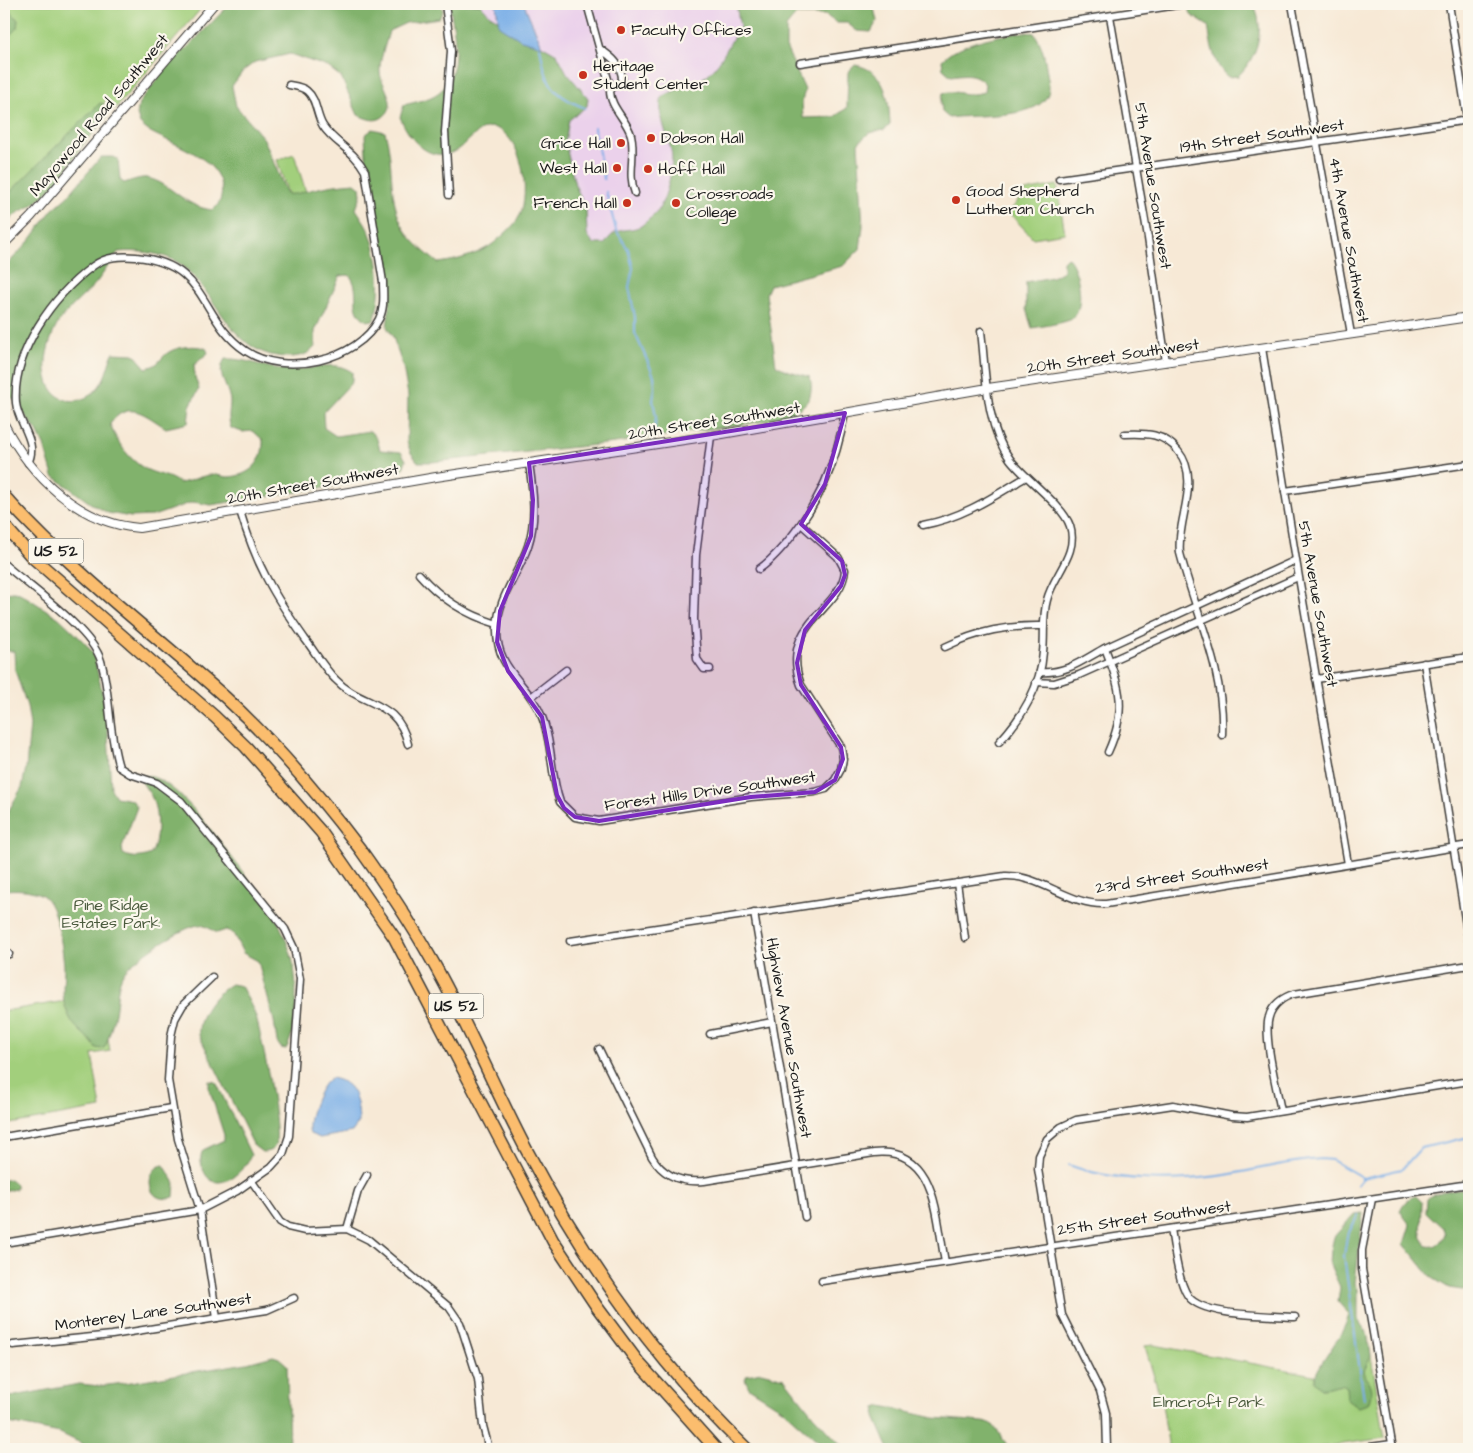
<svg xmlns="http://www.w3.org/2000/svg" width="1473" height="1453" font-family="'Architects Daughter',sans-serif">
  <rect width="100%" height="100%" fill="#fbf7ec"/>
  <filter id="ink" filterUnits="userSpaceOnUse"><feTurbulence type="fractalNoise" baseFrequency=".02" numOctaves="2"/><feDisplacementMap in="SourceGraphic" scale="10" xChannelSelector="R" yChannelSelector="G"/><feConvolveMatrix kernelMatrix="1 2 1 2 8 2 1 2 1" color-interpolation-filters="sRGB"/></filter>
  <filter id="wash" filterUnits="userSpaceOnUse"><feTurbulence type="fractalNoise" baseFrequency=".0096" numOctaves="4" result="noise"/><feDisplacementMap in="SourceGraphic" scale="20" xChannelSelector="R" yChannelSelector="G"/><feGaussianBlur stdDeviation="1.12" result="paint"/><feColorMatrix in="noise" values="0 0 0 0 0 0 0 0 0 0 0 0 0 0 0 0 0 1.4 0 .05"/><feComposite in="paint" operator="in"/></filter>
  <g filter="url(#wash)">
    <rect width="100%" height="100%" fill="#f7e9d6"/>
    <path fill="#ebd1eb" d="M451,4H772L760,279L586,441L534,106L457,50Z"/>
    <g fill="#a2cf7c" stroke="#5f764c">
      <path d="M4,4H205L115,109L107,100L4,203Z"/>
      <path d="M294,154L306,192L289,197L277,160Z"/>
      <path d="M1057,185L1065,233L1033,238L1009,213L1025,191Z"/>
      <path d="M125,961L102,1001L110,1051L92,1054L101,1108L4,1125V1011L66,1001Z"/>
      <path d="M1367,1333L1385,1438L1307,1449H1169L1162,1404L1145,1346L1154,1345L1324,1377Z"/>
    </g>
    <g fill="#81b26c" stroke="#4e6744">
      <path d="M4,4L18,20L17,28L4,41Z"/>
      <path d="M230,4H441L443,11L439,18L406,23L389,31C386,44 379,60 380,73C382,87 399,104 384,116C376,123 367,119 358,115L341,77L328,67L290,54L255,62L243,71L232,86L236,106L264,139L287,194C297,195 301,192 310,190C325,186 340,184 355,183L360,187L361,195L356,209C361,217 368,226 371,236C380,261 383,294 374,320L367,321C347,309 363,290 349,275L340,276L315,331V347C308,355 301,356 291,357C232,359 220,297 184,267C169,253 137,250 118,252C110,262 104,273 96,283C83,298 63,311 55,329C49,342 43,362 47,377C53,406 84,408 100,385C107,375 108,364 113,353L134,354L146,368C161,365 159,358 169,352C179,346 195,345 206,348L208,353L194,365L195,377L199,389L190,406L188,423L166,428C146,416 129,398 110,424C116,442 132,464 150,471C160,475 170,476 179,483C191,482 200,475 213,475C218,474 223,477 228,477C250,476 264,462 263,440L253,431L242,432L231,428C227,416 230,412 230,401C228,384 215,375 225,359C248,358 268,370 291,370C312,370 333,359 352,372V382L323,413L324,428L336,436L370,431L377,439L380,450L401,452L406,460L403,469L343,485L211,505L193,502L153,516L131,517L108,513L90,503L53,476L44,445L37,431L4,387V268L31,239L52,210L67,197L101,157H113L118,159L120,180L124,183C131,181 140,177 147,178C172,183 183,207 213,210C220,204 223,196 221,186C215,154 172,145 147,130L140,124L137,115L139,103L173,59L186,49Z"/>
      <path d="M449,4H480L490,15L557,54L567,73L588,98L587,106L569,120L565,142L575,185L586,209L587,234L593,244H605C616,225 626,233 641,226C645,223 649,219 653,216C665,207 675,166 671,150C666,131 659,118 661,98C674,89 687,87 700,80C721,68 727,45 740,27L736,4H873L877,21L871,32L857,31L847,23H837L825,15H796L786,27V47L805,90L802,101L803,118L834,117L847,108L848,72L855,65C886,70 889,99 890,125L884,130L869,133L858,143L863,226L860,249L843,266L770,285L766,294L776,365L786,370L810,377C817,406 795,412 772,420L615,443L432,462H418L411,453L407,442L408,395L403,367L393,337L387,327L390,301L387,272L366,156L365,135L373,129L385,132C395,164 387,201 405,230C413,243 426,253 438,263C456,261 480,254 494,243C503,235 515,226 520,215C530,192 523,141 498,129C480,120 467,147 454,152C427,163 408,137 400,117L404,105C415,102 428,100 438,93C463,75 455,30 449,4Z"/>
      <path d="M1193,4H1254C1265,31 1258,56 1238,76L1228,77C1213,65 1211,43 1208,26L1191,15L1189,7Z"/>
      <path d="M1024,32L1034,33C1043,45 1045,59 1047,73C1048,80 1051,89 1047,96C1036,120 972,114 949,118L942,112L941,102L943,93C959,89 964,98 984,92L985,84C976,72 964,74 951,76L943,69L942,60C962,41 997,36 1024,32Z"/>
      <path d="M100,103L106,105L110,110C106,122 95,130 87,140C71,160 59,184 39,200C24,213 18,207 4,228V203L12,190Z"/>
      <path d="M1067,257C1079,267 1087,312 1070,320C1059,324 1043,326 1032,328L1026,309V282L1052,277L1063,271V261Z"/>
      <path d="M13,592L20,593L59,618L84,642L93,653L107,713L111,789L116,797L132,800L137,807L122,847L123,854C133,859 141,858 151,854C159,840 158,815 153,800C151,794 145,788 142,782L145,776C176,774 229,855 248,879C255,889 266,898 272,909C279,924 288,942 292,958C298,980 298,1029 286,1049L281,1048L277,1042L274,1021L258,961L243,953L233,933L226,930L217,933C212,930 205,925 199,925C184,926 133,959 124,972C116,984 118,1000 115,1013C113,1024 109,1036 105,1047L101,1049L96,1048C85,1031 74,1032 66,1009C61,996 64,981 64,967C63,950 57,904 42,895C31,889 15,889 4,890V819L22,787L26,768L30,725L27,706L15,670L14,651H4V593Z"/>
      <path d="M231,984L241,986C246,996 252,1006 256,1017C261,1035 282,1133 275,1146C272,1151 267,1152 262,1152L254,1146L199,1035C197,1016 214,994 231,984Z"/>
      <path d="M209,1081L216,1082L251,1155C244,1174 213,1197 203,1169C200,1162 200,1156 203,1150L224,1140V1135L209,1088Z"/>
      <path d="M164,1165L175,1183L174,1197C144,1207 144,1167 164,1165Z"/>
      <path d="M10,1179L16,1184V1189L4,1191V1180Z"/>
      <path d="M1455,1189H1469V1291L1449,1288L1431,1277L1404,1244L1410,1225L1400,1211C1403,1203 1408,1198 1416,1196L1422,1202L1421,1236L1427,1246C1437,1248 1441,1242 1445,1234L1443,1228L1426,1212L1427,1199L1433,1194Z"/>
      <path d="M1363,1213L1355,1284L1358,1289V1320L1367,1333L1371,1355L1364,1371C1368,1384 1375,1388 1368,1404L1358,1407L1347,1399L1346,1387L1341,1384L1322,1389L1314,1381C1317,1363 1344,1337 1349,1314L1338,1302L1340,1287L1330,1265L1331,1250L1334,1237L1354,1214Z"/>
      <path d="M273,1356L279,1358L287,1365L289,1449H93L60,1433L4,1422V1398L79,1384L100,1386L125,1383L247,1363Z"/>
      <path d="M761,1372L784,1378L813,1415L845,1449H827L782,1409L749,1388L745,1379L747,1375Z"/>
      <path d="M882,1406L934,1418L983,1422L993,1425L1010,1449H889L875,1417L876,1408Z"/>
    </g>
    <g fill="#79aee7" stroke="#4a6582">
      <path d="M496,4H524L542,46L521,40L499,26Z"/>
      <path d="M331,1078C355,1082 358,1099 359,1122L352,1132L320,1138L310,1134C305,1121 319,1084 331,1078Z"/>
    </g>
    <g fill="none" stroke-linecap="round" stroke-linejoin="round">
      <g stroke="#79aee7" stroke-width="2">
        <path d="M540,47C546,82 550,94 585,108"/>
        <path d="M594,127L604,179"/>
        <path d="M606,192L616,230L628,249L633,268L629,287L635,317V333L654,376L655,388L653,400L656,417L654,433"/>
        <path d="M1069,1165C1113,1182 1173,1182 1219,1176C1254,1171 1286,1161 1321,1159L1332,1160L1363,1178L1402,1169L1421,1148L1469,1137"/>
        <path d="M1357,1185L1363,1178"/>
        <path d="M1358,1215L1347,1236L1344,1256L1364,1399"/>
      </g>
    </g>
  </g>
  <g filter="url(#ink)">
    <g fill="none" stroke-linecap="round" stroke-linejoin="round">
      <defs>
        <g id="minor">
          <path d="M445,4L451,51L445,132L449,195"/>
          <path d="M587,4L609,83L613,86L618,85L622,80C622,65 612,57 600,49"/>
          <path d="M1292,4L1351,334"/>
          <path d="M1449,4L1469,131"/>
          <path d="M1110,16L1148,238L1166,362"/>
          <path d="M800,63L1184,4"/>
          <path d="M613,86L610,91C610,107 627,120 631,135C636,155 627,174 635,193"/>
          <path d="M1059,179L1469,120"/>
          <path d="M981,331C986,372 985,425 1010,459C1025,479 1063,505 1070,526C1079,554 1053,575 1047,600C1042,617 1045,635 1043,652C1041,686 1022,718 999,742"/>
          <path d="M1262,348L1296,560L1348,864"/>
          <path d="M1125,434C1146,433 1164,433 1178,451C1202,480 1176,520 1180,553C1196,615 1225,670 1222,735"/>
          <path d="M28,463C39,442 18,424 16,403C12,351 54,295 93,266C106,256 121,256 136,257C210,264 198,319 246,351C284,377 358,361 379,319C385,308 383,294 383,282L365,171C354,150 334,143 323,126C316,115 317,99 307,91C303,87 295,86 289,85"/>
          <path d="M529,463C533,490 537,520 528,546C519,573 498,598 497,627C495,670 528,682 542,717C553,744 550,775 560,802L575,817L599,821L751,797L815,792L826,789L835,780L841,769L843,759L841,747L801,685C778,623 842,611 845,570L838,557L801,524"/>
          <path d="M1285,491L1469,464"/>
          <path d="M240,511C256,564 273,594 305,639C315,652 323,667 335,679C362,708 397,698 408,744"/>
          <path d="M923,525C962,518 993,497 1026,477"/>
          <path d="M4,564C30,587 92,630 101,661C111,695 108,733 119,767L130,774L157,783L181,801L285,929L294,948L300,979L289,1136L283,1154L271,1167L237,1191L200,1210L4,1243"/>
          <path d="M759,569C770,562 778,552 787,542C820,502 836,464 845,413"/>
          <path d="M419,574C441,599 465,614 497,624"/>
          <path d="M945,647C978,631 1008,625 1044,626"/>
          <path d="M1105,648C1121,690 1127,710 1108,752"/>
          <path d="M1424,663L1469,944"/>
          <path d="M710,669H704L697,659L694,619L696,555L711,436"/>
          <path d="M1040,672C1066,674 1083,660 1105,648L1296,560"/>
          <path d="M1316,679L1469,657"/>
          <path d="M1036,682L1054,683L1079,675L1298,577"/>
          <path d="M531,697L566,670"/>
          <path d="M957,883L965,938"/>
          <path d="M754,913L805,1217"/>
          <path d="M570,941L1005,876C1042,875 1069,906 1106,904L1469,845"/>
          <path d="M4,955L9,954"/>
          <path d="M212,977L183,1005L175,1019L171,1036L168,1080L178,1139L200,1210L217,1318"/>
          <path d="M710,1034L772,1022"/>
          <path d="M599,1049L652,1157C664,1177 682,1183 704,1181L874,1153C937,1146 936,1217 945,1262"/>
          <path d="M1281,1111C1277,1089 1263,1036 1269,1017C1272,1005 1283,997 1294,994L1469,965"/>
          <path d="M4,1137L171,1108"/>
          <path d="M251,1180L280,1222L288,1227L305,1231L347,1229L369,1240L449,1307L460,1323L478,1379L483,1426L489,1449"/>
          <path d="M1372,1199L1362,1250V1269L1393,1449"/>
          <path d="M347,1229L358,1191L367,1175"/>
          <path d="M1171,1229C1174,1247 1178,1281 1188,1296C1203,1317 1269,1315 1295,1317"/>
          <path d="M822,1281L1469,1184"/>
          <path d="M13,1345L112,1335L267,1310L294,1298"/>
          <path d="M1107,1449L1106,1413L1100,1391L1062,1315L1038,1169L1039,1156L1047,1139L1061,1127L1076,1120L1173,1105L1232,1116L1247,1117L1469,1081"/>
          <path d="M1355,1449L1392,1444"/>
        </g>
        <g id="tertiary">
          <path d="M4,244L31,217L214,4"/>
          <path d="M4,424C31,476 78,523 139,528L436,477L711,436L988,388L1469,317"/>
        </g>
        <g id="motorway">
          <path d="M4,496C71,571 151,631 226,698C275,743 320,796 360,849C385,884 409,920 430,957C466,1019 493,1086 526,1149C584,1259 657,1363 747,1449"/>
          <path d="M4,525L31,556L215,717L246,747L321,832L394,937L553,1241L597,1307L638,1362L716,1449"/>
        </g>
      </defs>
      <use href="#minor" stroke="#3d3b38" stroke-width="9"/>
      <use href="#tertiary" stroke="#3d3b38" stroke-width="10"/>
      <use href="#motorway" stroke="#3d3b38" stroke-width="14"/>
      <use href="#minor" stroke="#fff" stroke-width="6"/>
      <use href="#tertiary" stroke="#fff" stroke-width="8"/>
      <use href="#motorway" stroke="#fbbd6e" stroke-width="11"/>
    </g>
  </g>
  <path fill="#7b2cbf" fill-opacity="0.2" stroke="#7b2cbf" stroke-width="4" stroke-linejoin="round" d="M845,413L825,484L801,524L842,561L845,575L841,586L805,630L797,663L801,685L841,747L843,759L835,780L815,792L751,797L599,821L575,817L564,808L557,795L542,717L508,671L497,642L500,611L531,536L533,500L529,463Z"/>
  <g fill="#c8321e" stroke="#fbf7ec" stroke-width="2">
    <circle cx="621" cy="30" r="5"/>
    <circle cx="583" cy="75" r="5"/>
    <circle cx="651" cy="138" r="5"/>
    <circle cx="621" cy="143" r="5"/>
    <circle cx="617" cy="168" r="5"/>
    <circle cx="648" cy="169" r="5"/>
    <circle cx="956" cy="200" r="5"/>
    <circle cx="627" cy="203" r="5"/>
    <circle cx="676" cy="203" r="5"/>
  </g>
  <g text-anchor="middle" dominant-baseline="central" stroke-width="4.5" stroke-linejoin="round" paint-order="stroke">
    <g fill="#fbf7ec" stroke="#5f5e5a" stroke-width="1">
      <rect x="28.5" y="538.5" width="55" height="25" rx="4"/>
      <rect x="428.5" y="993.5" width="55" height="25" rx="4"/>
    </g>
    <g font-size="15" font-weight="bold" fill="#1c1c1c">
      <text x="56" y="551">US 52</text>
      <text x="456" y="1006">US 52</text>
    </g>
    <g font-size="16" fill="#1c1c1c" stroke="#fbf7ec" text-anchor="start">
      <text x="631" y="30">Faculty Offices</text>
      <text x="593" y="66">Heritage<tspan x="593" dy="18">Student Center</tspan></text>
      <text x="661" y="138">Dobson Hall</text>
      <text x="611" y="143" text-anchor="end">Grice Hall</text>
      <text x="607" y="168" text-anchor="end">West Hall</text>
      <text x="658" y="169">Hoff Hall</text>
      <text x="966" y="191">Good Shepherd<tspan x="966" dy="18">Lutheran Church</tspan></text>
      <text x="686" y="194">Crossroads<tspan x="686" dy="18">College</tspan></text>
      <text x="617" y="203" text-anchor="end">French Hall</text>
    </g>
    <g font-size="16" fill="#1c1c1c" stroke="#fbf7ec">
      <text transform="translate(99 115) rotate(-50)">Mayowood Road Southwest</text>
      <text transform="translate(1262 136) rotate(-8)">19th Street Southwest</text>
      <text transform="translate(1153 186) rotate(81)">5th Avenue Southwest</text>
      <text transform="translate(1349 240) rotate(80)">4th Avenue Southwest</text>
      <text transform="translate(1113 356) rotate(-8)">20th Street Southwest</text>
      <text transform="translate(714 421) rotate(-9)">20th Street Southwest</text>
      <text transform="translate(313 484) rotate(-10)">20th Street Southwest</text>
      <text transform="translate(1318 604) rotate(80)">5th Avenue Southwest</text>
      <text transform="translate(710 791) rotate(-8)">Forest Hills Drive Southwest</text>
      <text transform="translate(1182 876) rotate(-8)">23rd Street Southwest</text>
      <text transform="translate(789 1038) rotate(80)">Highview Avenue Southwest</text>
      <text transform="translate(1144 1218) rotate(-8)">25th Street Southwest</text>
      <text transform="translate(153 1312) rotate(-8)">Monterey Lane Southwest</text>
    </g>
    <g font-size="16" fill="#4b5b3e" stroke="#fbf7ec">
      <text x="111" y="905">Pine Ridge<tspan x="111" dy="18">Estates Park</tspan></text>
      <text x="1209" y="1402">Elmcroft Park</text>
    </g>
  </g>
  <rect width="1473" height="1453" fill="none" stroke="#fbf7ec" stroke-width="20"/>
</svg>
